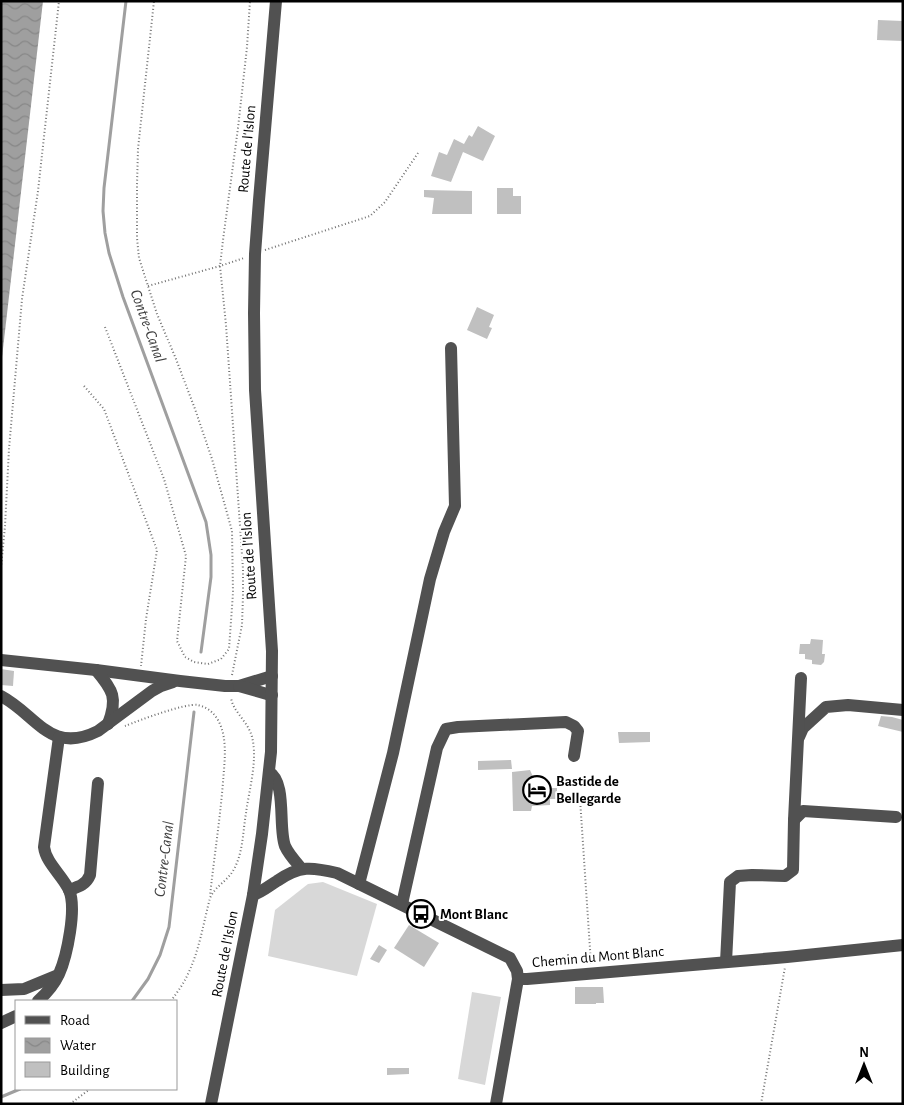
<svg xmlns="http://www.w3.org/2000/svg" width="904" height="1105" font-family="'Alegreya Sans',sans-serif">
  <defs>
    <pattern id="water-waves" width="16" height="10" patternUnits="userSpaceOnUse" patternTransform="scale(1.25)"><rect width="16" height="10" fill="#9f9f9f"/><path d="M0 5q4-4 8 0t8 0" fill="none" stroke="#878787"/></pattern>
  </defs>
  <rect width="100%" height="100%" fill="#fff"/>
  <g fill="#d8d8d8">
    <path d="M323,882L377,904L357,976L268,956L275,910L308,884Z"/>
    <path d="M472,992L501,997L485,1085L458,1079Z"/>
  </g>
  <path fill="url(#water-waves)" d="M1,1H43L1,366Z"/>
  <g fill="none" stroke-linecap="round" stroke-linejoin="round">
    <g stroke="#9f9f9f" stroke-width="3">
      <path d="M126,1L104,188L103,211L105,233L109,253L123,297L206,522L211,555V577L201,652"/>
      <path d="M132,1001L148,979L160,955L169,927L194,712"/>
      <path d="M1,1097L20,1089"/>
    </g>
  </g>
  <g fill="#c0c0c0">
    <path d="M878,20L903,21V41L877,40Z"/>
    <path d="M478,126L495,136L483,161L463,152L451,182L431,176L439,152L447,155L454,139L464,144L469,135L472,137Z"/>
    <path d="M497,188H513V196H521V214H497Z"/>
    <path d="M424,190L472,191V214H432L434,198L424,197Z"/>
    <path d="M477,307L494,315L489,327L492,328L487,339L467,330Z"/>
    <path d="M811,639L823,640L822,654H825L824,662L821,665L812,664V660L805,659V654H799L800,644H810Z"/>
    <path d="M1,669L14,671L13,686L1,685Z"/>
    <path d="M881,716L892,717L903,720V732L878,726Z"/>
    <path d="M618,732H650V742L619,743Z"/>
    <path d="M511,760L512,769L478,770V761Z"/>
    <path d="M530,770L538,788H557V799H550V805L532,806L531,811H513L512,772Z"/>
    <path d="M409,925L439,943L424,967L394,948Z"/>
    <path d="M379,945L387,950L379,963L370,959Z"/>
    <path d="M575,987H603L604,1003H596V1004H575Z"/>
    <path d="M387,1068H409V1074L387,1075Z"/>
  </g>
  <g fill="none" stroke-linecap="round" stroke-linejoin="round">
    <g stroke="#737373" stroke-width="2" stroke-dasharray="1 2.5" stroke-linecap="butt">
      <path d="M265,250L370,216L385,202L418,153"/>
      <path d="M148,286L220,266L244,258"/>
      <path d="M105,327L164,479L186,556L177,641L185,657L194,662L208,664L221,659L229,649L233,593L232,531L212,459L195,409L176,359L157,314L139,258L137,238V185L138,149L154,1"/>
      <path d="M84,386L104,409L157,550L146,619L141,666"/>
      <path d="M1,568L5,526L9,449L22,299L38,191L59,1"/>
      <path d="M232,675L242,625L243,596V569L226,325L220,266L223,240L238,128L247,47L250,1"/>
      <path d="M125,726C140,720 185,703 198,705C215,709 222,724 224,739C226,753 224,768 223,782C220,820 214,858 210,896"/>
      <path d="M580,799L591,964"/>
      <path d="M171,1001C176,994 182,986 186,978C199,953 203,925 210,898C215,886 228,881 234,869C243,853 243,831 246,813C249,790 258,760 252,737C248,721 232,711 231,697"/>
      <path d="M70,1104L90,1089"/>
      <path d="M761,1104L785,967"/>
    </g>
    <g stroke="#515151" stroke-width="12">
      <path d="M1,660L96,670L180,681L225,686H239L272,676"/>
      <path d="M96,670C113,690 118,698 108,724"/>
      <path d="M239,686L267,694L272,695"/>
      <path d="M1,696C37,715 50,755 98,731L152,691L161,686L173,682"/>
      <path d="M799,737L803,728L826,707L848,705L903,710"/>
      <path d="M269,772C287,782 278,828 285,846C289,855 296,862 302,869"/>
      <path d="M794,820L803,811L896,817"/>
      <path d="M359,884L393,753L430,579L444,532L455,506L451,348"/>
      <path d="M69,890C78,887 86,885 90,875L98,783"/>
      <path d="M253,895C262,892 269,886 277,881C300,865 312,867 337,873L510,958L517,971L518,979L496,1104"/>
      <path d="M402,904L437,748L446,729L458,727L566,722L574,726L578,731L574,756"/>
      <path d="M726,962L730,882L738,876L752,875L785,876L793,870L794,820L801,678"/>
      <path d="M518,979H527L787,957L903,945"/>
      <path d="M1,990L24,989L58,975"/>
      <path d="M38,1001C47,993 54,985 59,974C67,956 77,908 69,890C62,875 46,863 44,847L59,737"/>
      <path d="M1,1023L16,1016"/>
      <path d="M211,1104L253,895L262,834L271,752L272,651L255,390L254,313L255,254L259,200L276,1"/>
    </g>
  </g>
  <defs>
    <symbol id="hotel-ring" viewBox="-11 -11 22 22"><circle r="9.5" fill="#fff" stroke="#000" stroke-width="1.5"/><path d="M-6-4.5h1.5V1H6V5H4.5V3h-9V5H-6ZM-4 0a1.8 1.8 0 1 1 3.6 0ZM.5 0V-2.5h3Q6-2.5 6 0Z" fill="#000"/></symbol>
    <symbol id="bus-ring" viewBox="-11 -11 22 22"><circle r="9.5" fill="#fff" stroke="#000" stroke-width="1.5"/><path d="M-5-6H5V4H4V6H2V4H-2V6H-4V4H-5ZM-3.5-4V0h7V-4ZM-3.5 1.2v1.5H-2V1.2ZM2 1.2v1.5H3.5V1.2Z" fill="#000"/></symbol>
  </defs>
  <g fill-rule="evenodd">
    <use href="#hotel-ring" x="521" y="774" width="32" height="32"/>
    <use href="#bus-ring" x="405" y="898" width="32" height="32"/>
  </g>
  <g text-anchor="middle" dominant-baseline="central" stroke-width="4" stroke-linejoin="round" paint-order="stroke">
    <g font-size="15" fill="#000" stroke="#fff">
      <text transform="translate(247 149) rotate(-85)">Route de l'Islon</text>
      <text transform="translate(249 556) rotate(-94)">Route de l'Islon</text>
      <text transform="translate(225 954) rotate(-79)">Route de l'Islon</text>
      <text transform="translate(598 957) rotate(-5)">Chemin du Mont Blanc</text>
    </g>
    <g font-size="15" font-weight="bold" fill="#000" stroke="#fff" text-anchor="start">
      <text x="556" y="781">Bastide de<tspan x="556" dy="17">Bellegarde</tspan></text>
      <text x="440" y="914">Mont Blanc</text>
    </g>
    <g font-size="16" font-style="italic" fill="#404040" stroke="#fff">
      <text transform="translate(148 326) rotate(70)">Contre-Canal</text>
      <text transform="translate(164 859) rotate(-83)">Contre-Canal</text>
    </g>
  </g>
  <rect width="904" height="1105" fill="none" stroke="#000000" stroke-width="5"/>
  <rect x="15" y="1000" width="162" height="90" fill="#ffffff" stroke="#999999"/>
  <rect x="25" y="1016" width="25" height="8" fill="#515151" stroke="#999999"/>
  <text x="60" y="1025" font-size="15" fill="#000000">Road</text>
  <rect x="25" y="1038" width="25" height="15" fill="url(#water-waves)" stroke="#999999"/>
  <text x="60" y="1050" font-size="15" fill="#000000">Water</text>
  <rect x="25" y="1062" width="25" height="15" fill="#c0c0c0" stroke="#999999"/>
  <text x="60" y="1075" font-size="15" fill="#000000">Building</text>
  <g transform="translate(864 1065)" stroke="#ffffff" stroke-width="4" paint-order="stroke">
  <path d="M0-4L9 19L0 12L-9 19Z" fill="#000000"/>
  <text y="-8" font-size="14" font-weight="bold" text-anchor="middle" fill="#000000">N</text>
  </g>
</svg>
